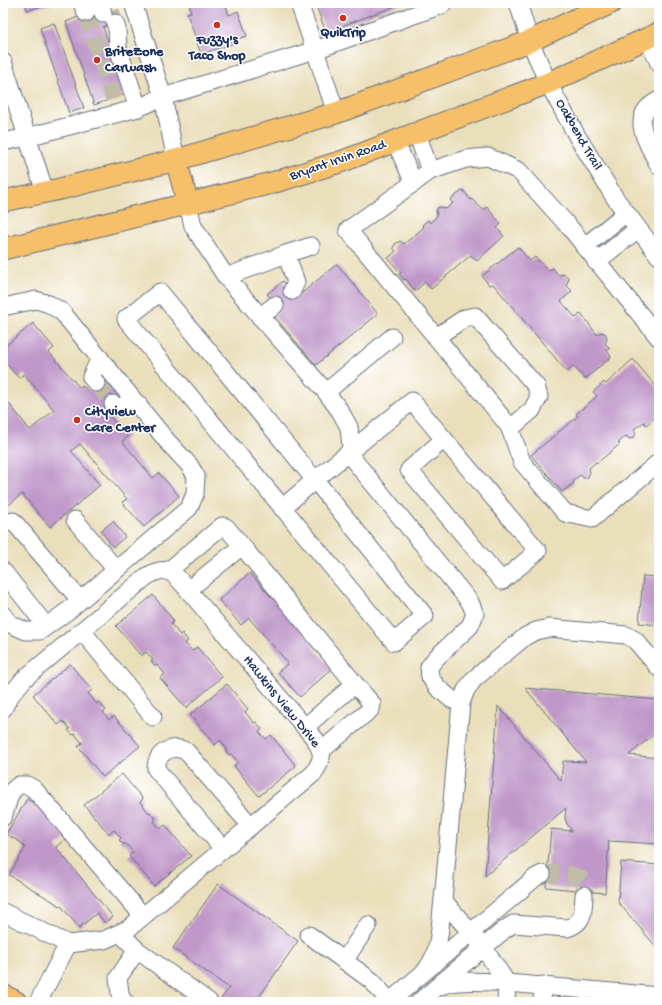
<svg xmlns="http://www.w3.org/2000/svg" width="662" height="1005" font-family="'Gochi Hand',sans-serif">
  <rect width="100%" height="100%" fill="#fff"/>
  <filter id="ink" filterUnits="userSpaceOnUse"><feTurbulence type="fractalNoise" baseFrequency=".025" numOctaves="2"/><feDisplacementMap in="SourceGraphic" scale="8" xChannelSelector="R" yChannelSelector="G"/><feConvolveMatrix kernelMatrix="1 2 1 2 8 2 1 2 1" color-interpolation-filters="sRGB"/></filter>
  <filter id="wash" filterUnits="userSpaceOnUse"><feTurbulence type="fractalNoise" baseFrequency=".012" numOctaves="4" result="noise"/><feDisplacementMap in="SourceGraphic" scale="16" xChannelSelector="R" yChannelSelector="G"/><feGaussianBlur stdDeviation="0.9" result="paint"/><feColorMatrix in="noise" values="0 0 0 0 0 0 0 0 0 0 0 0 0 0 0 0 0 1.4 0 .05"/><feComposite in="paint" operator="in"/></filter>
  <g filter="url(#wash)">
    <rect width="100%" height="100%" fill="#eadfbb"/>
    <g id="blocks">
      <g fill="#bf97c9">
        <path d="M25,3H52V4L27,10Z"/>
        <path d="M189,3H219V5L225,3L229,15L238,11L247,36L231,41L232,44L201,54L187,13L191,12Z"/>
        <path d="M315,3H404L326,32Z"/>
        <path d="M97,9L99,15L117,9L121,20L103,27L126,94L94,105L66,22Z"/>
        <path d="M54,23L84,108L69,113L40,28Z"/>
        <path d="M463,190L471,200L472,199L483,210L487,207L501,224L497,228L504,236L477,261L471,255L431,289L425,282L415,291L406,279L404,280L399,274L401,273L388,258L396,251L393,248L395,244L400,241L404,244L424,227L422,225L428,220L430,223L437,216L436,211L437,208L441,207L446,209L453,203L450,200Z"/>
        <path d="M518,247L530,261L535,257L549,271L553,268L559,276L562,274L567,276L569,279L566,285L572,291L561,301L576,318L581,313L597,335L601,332L606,334L607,340L605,343L610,348L607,350L611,357L585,379L573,366L567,372L493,284L489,285L482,276Z"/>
        <path d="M337,264L378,314L316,365L274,316L280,311L267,294L283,281L297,297Z"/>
        <path d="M33,323L54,348L49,352L80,388L83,386L88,391L105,376L123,396L105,411L128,437L122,441L153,478L159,473L179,496L144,527L122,502L127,499L80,444L71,451L100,485L50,527L22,494L4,509L8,513L3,517V396L30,430L54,410L24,374L19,378L3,360V348Z"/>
        <path d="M633,359L659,390V414L646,425L644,422L634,429L636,434L633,438L630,439L626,436L618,443L620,444L597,463L596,462L589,468L590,472L588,477L584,478L580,475L573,481L574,483L562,492L531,455L578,416L576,414L597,396L593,392L604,382L606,384Z"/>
        <path d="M113,521L125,537L113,547L101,531Z"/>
        <path d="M250,573L271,597L272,595L314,644L312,646L332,669L300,697L278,672L288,663L249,618L241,625L219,600Z"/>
        <path d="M643,576L659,577V625L639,623Z"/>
        <path d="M153,595L174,621L171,624L180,635L182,633L188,641L185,643L192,651L197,647L222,677L186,708L160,678L165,674L157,665L155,666L151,661L153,660L146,652L141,656L116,626Z"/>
        <path d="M70,664L92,690L88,693L97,704L99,702L106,710L103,712L109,720L114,716L140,746L103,777L78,746L82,743L75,734L73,735L68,730L70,729L63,721L58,725L33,695Z"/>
        <path d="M227,684L248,709L245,712L254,723L256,722L262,729L259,732L266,739L271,735L296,766L259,796L234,766L238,762L231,754L229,755L225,750L227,749L220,740L215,745L190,715Z"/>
        <path d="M525,688L659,700V730L629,755L659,758V844L609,841L605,893L546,887L551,829L572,831L567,824L565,818L566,808L485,876L498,706L561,781L563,761L586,762Z"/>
        <path d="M122,774L143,799L140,802L149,813L150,812L156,819L154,821L160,829L165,825L191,856L154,886L129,856L133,852L125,843L124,845L119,840L121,838L114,830L109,834L84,805Z"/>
        <path d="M27,799L40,807L66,838L56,847L113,917L105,923L97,913L79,928L62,907L9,875L25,848L20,842L6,834Z"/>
        <path d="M621,862L659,865V950L618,902Z"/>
        <path d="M218,884L298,941L259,997L261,999L259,1002H226L221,999L229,988L173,948Z"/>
      </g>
    </g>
  </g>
  <g filter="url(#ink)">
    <use href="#blocks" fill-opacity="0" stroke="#636d7f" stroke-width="1"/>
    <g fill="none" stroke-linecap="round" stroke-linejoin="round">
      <g stroke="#c1bca8" stroke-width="17" stroke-dasharray="17 8" stroke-linecap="butt">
        <path d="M111,11L115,23"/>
        <path d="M86,13L114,99"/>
        <path d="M96,383L113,404"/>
        <path d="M542,874C553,873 583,872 585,885C585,888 584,892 584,895"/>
      </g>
      <defs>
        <g id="minor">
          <path d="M82,3L86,13"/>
          <path d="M101,3L103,14"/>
          <path d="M133,3L163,97L176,160"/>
          <path d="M518,3L530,41L548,83L577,136L615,198L659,256"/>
          <path d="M115,23L117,29L118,48L138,108"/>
          <path d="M647,38L659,63"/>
          <path d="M3,62L45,192"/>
          <path d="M659,100C627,116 648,142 659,166"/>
          <path d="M336,113L315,50L442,5L443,3"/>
          <path d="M417,133L430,171"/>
          <path d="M395,141L414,183"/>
          <path d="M3,142L27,137L138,108L163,97L315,50L299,3"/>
          <path d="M188,204L193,226L226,277L326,392L340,411L349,427L352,458L470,602L475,614L470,626L436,658L429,667L430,677L437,687L451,699L461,703"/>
          <path d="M584,247L626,213"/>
          <path d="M286,254L311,246"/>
          <path d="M596,262L638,229"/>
          <path d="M226,277L286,254L296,282L292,291"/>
          <path d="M3,307L36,300L49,304L62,312L167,441L190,466L196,476L195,494L189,508L69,610L40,631H26L10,624L3,615"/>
          <path d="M260,317L275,305"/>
          <path d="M436,337L465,318L475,316L536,386L539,397L532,410L510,429"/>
          <path d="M659,338L571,229L519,171L488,157L466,159L430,171L348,230L509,426L522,462L565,513L592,519L659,462"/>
          <path d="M96,383L91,377L100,358"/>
          <path d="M326,392L392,337"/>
          <path d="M113,404L116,407L138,404"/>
          <path d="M282,508L315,480L160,292L126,319L394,642L425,616L315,480L412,401L538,551L502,581L409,470L444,439"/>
          <path d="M75,520L116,570"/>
          <path d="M13,521L80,600"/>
          <path d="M242,546L355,684"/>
          <path d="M3,571L46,626"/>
          <path d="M168,571L222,526L226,527L242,546L188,590"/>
          <path d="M82,631L153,717"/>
          <path d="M659,668L635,640L626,635L549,628L536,631L526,636L474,679L466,690L461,703L443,900L483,947L507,983L659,996"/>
          <path d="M3,709L10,696L24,679L146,577C167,563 174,573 188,590L315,739C324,755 323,758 314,773L128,929L104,940L68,944L3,912"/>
          <path d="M305,727L355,684L372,704L371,709L322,750"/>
          <path d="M3,817L10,795L13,790L19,785H27L34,789L143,916"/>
          <path d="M223,849L156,769C156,753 171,744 186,751L251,826"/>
          <path d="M120,933L137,950L209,1002"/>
          <path d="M309,935L372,981L390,1002"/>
          <path d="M344,961L368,925"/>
          <path d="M428,967C441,950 440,920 443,900"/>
          <path d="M439,987C454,978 490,982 507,983L506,1002"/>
          <path d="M38,1002L68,944"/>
          <path d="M125,1002L121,999L118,978L137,950"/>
          <path d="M389,1002L536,877L542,874"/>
          <path d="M419,1002L504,930L513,924L567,928C585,923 583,910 584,895"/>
          <path d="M542,1002L543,985"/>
        </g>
        <g id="major">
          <path d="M176,160L188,204"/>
          <path d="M3,201L60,189L176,160L336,113L530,41L611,3"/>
          <path d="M3,249L272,183L343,161L548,83L659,33"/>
          <path d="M3,995L16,1002"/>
        </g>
      </defs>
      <use href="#minor" stroke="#636d7f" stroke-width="19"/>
      <use href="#major" stroke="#636d7f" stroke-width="23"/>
      <use href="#minor" stroke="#fff" stroke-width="17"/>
      <use href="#major" stroke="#f6c06b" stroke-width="21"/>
    </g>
  </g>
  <g fill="#c8321e" stroke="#fff" stroke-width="1.5">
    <circle cx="343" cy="18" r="4"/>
    <circle cx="217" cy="25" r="4"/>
    <circle cx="97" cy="60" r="4"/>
    <circle cx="77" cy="420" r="4"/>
  </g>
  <g text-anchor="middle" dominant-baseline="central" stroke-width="3" stroke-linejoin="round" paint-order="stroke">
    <g font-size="14" font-weight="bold" fill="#1b2f5e" stroke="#fff">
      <text x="343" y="33">QuikTrip</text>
      <text x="217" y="40">Fuzzy's<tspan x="217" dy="16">Taco Shop</tspan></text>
      <text x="105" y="52" text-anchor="start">BriteZone<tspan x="105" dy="16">Carwash</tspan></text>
      <text x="85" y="412" text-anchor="start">Cityview<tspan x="85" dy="16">Care Center</tspan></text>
    </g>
    <g font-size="14" fill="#1b2f5e" stroke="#fff">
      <text transform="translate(578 135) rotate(60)">Oakbend Trail</text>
      <text transform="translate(338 161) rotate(-19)">Bryant Irvin Road</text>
      <text transform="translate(281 702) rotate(51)">Hawkins View Drive</text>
    </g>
  </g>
  <rect width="662" height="1005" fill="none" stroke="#fff" stroke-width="16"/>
</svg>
